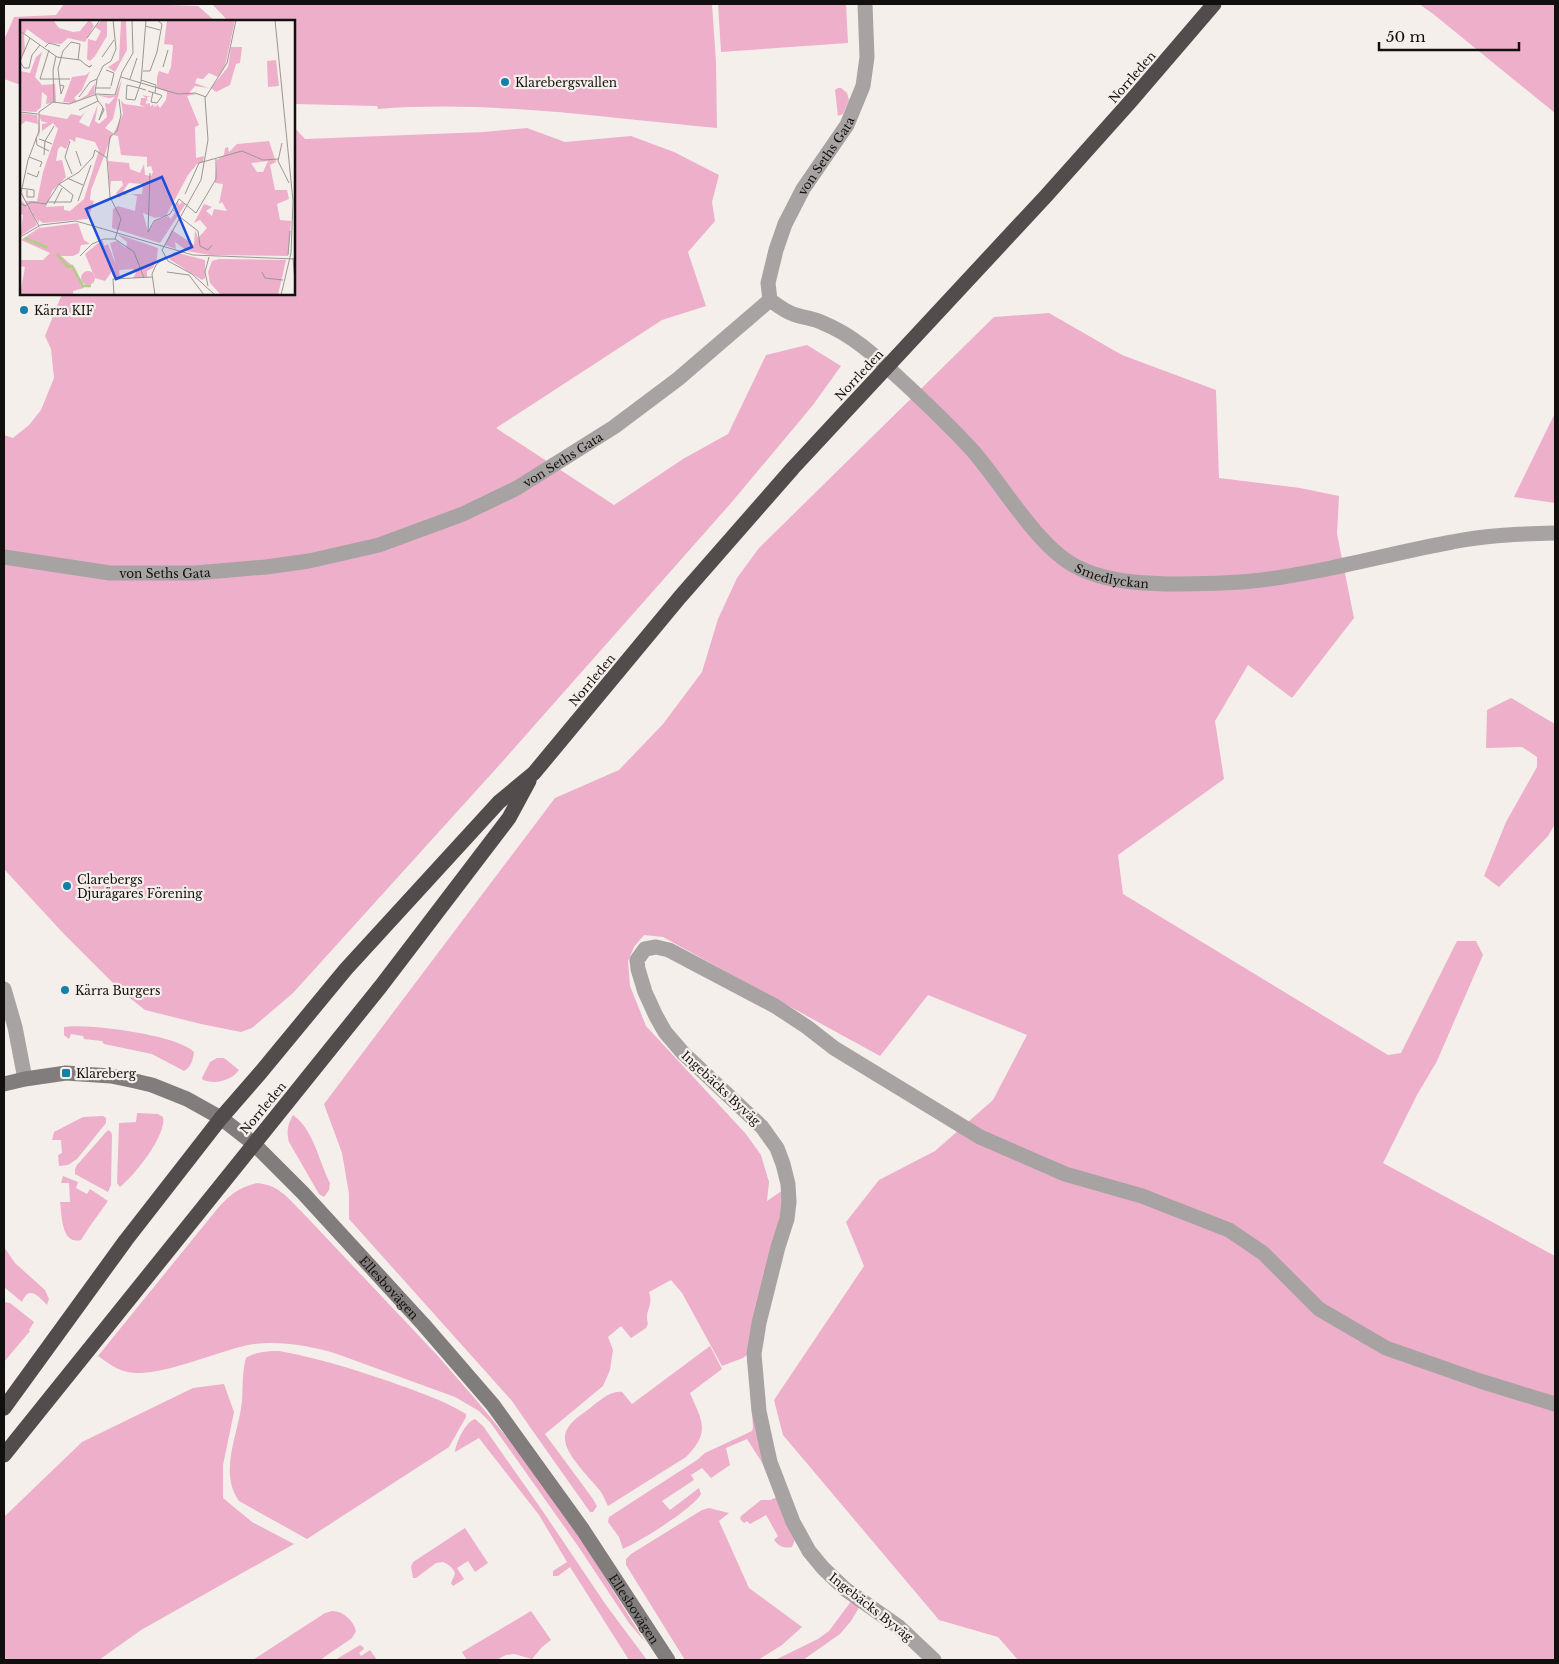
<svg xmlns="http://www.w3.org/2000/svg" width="1559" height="1664" font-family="'Libre Baskerville',serif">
  <rect width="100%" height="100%" fill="#f5efeb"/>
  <g fill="#edafca">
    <path d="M64,4H169L170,5L198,6L215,21H21V85L4,79V40L14,17L56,15Z"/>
    <path d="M212,4H712L716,62L717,128C605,118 490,100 378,109L377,106L296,104L294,103V21H228Z"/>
    <path d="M718,4H846L848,43L721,52Z"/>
    <path d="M1419,4H1555V113L1432,13Z"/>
    <path d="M838,88H841L847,93L849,100L843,114L838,116L835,90Z"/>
    <path d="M294,127L305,139L484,132L527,128L565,142L631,136L674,152L719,175L712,202L715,221L688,252L706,306L662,320L496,428L614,505L683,459L728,434L766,355L807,345L841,366L813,405L731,503L503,761L293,993L252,1028L241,1032L201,1024L145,1010L121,991L63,933L4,869V435L13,438L29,425L41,410L54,378L51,349L45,336L62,294H294Z"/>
    <path d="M1049,313L1122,355L1216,390L1219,478L1300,488L1339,496L1337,534L1354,618L1292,698L1248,665L1215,721L1224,779L1118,855L1123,894L1388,1055L1401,1053L1457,941H1476L1483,955L1437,1061L1417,1095L1383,1163L1555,1256V1660H1018L998,1637L939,1620L783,1435L774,1400L864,1266L846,1222L879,1180L935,1151L993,1100L1027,1035L928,995L880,1056L663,937L644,935L634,947L628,961L630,986L646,1026L746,1134L761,1155L769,1182L767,1201L783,1190L784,1211L758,1315L768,1472L747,1439L726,1448L730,1465L711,1478L702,1468L691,1475L694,1480L662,1501L670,1510L699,1488L701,1494C694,1508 639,1542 623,1549L619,1537L608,1522L609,1517L697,1460L705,1453L752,1431L753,1428L748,1354L743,1358L722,1366L682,1293L671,1280L649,1292C654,1307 644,1309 648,1324L646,1328L631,1338L621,1326L608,1337L613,1350L610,1370L603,1386L545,1434L593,1499L597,1506L593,1512H590L530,1427L512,1401L349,1219V1194L342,1153L324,1104L555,798L619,770L663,724L702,672L718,619L737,578L759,548L994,317Z"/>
    <path d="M1555,413V503L1514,497Z"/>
    <path d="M1511,698L1555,724V824L1548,836L1499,887L1484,876L1506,822L1537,767V757L1522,747L1486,748L1487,710Z"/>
    <path d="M64,1027C86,1023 179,1035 194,1052C193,1060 191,1067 184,1071L152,1054L104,1044L102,1041L84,1039L83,1036L71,1034L69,1039L64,1035Z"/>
    <path d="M217,1058H224L239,1070C232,1080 216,1085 203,1080L202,1078L210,1062Z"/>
    <path d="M137,1113L158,1114L163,1117C167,1135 134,1176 120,1187L117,1183L119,1123L136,1122Z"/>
    <path d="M293,1115C314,1130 319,1162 330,1183L329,1190L324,1197L319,1194L289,1142C286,1131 288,1124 293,1115Z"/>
    <path d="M103,1116L106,1118V1123L77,1159L68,1165L59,1166L58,1155L62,1153L61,1140H52L54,1132L83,1117Z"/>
    <path d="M108,1130L111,1132L112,1135L111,1185L108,1192L75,1174V1169L77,1165Z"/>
    <path d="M63,1176L78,1182L76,1188L87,1194L90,1189L108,1201L90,1226L81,1240C61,1245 62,1215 60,1202H70L69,1183H61Z"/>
    <path d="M257,1183C278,1185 286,1196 301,1211L437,1355L477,1401L509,1440L578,1534L645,1642L629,1623L578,1546L490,1422L479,1411L455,1397L337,1354C311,1346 282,1341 254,1344C221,1349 158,1379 128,1372C117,1370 108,1363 98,1356L218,1208C231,1194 238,1188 257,1183Z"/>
    <path d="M4,1247L15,1263L45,1290L49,1299L47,1305C38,1296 29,1285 22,1302L4,1287Z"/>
    <path d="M4,1302L10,1303L34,1322L29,1330L30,1331L4,1362Z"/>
    <path d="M710,1346L722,1369L690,1393C702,1421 711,1432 686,1457L608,1506C606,1502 604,1497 601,1492C592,1480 564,1454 565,1438C565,1425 579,1416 589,1409C598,1402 610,1390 622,1392L632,1404Z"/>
    <path d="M279,1351C318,1358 353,1369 391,1382C416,1391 443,1400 466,1414V1417L449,1447L307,1539L239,1501C218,1472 239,1433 242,1401C243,1387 242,1372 246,1358C254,1352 269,1351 279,1351Z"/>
    <path d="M224,1384L234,1412L223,1465V1498L252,1522L294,1544L141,1630L99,1660H4V1517L82,1442L193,1388Z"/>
    <path d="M475,1419L483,1426L542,1510L606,1605L647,1660H629L570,1567L558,1576H553V1571L567,1562L539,1515L482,1442L479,1438L455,1452C456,1443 465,1422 475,1419Z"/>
    <path d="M777,1497L796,1537L792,1547C783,1549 779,1546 774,1540L778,1536L766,1515L750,1524L747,1521L744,1523L740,1519L741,1516L761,1500H770Z"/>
    <path d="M709,1508L729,1513L719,1521L749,1588L802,1627L782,1645L758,1660H685L626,1565V1559L631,1554L702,1510Z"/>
    <path d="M465,1528L488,1563L475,1572L468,1561L457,1568L464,1579L453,1586L451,1583L455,1574C453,1567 449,1565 443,1562L436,1563L416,1578H413L411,1567L413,1562Z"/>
    <path d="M852,1600L860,1606L851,1621L840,1634L803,1660H775L818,1639L829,1631Z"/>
    <path d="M332,1611C343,1611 353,1620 356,1631L352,1638L320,1660H253L325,1613Z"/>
    <path d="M531,1611L551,1640L542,1647L532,1659L514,1654L506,1655L496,1660L481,1659L467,1660L462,1652Z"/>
    <path d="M360,1645L363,1647L364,1649L359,1653L361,1656L370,1650L377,1660H335Z"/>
  </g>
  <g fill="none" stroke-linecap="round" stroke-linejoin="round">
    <g stroke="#a6a3a2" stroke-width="15">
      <path id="s1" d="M770,300C777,305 784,311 793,314C803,318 814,318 823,323C853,335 876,357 899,378C925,402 950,426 973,451C1002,484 1037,546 1075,566C1103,581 1135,583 1167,584C1196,584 1224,584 1252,581C1320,574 1386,554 1452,542C1486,535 1520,534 1555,533"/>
      <path id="s2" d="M770,300L768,283L776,250L785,224L803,189L847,125L863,86L867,57L865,4"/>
      <path id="s3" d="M4,557L110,573H195L266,567L309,561L379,545L463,514L517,488L614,427L678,379L770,300"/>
      <path d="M4,989L15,1027L25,1079"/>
      <path d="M934,1660L899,1627L845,1589L823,1568L809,1551L793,1522L770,1462L759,1411L754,1354L759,1323L778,1247L787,1219L789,1202L788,1184L783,1164L777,1148L762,1127L683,1053L665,1032L656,1016L645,992L638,969L637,960L645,949L656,947L669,950L775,1006L807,1027L834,1048L980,1137L1065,1174L1142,1196L1229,1230L1263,1253L1319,1309L1386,1348L1480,1381L1555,1404"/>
    </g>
    <path stroke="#827d7d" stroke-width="15" id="s4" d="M4,1084L25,1079L66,1073L111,1076L135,1081L152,1085L187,1099L221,1118L253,1143L303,1193L423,1324L493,1405L583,1530L668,1660"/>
    <g stroke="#524c4c" stroke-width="15">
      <path d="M4,1408L126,1240L221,1118L261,1072L346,969L499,802L534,773L680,597L793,468L1046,196L1130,102L1214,4"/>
      <path d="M4,1455L381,986L509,818L529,781"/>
    </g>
  </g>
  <g fill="#157fa8" stroke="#f5efeb" stroke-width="2">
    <circle cx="505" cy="82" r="5"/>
    <circle cx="24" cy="310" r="5"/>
    <circle cx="67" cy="886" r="5"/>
    <circle cx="65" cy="990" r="5"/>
    <rect x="61" y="1068" width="10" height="10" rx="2.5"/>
  </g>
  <g text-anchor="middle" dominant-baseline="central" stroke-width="4.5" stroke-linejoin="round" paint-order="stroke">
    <g font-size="12" fill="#12100f" stroke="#f5efeb">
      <text transform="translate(1132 77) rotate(-49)">Norrleden</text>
      <text stroke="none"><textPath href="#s2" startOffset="158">von Seths Gata</textPath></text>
      <text transform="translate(859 375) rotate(-47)">Norrleden</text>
      <text stroke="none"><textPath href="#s3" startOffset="582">von Seths Gata</textPath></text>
      <text stroke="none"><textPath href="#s3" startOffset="162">von Seths Gata</textPath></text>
      <text stroke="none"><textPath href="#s1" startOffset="450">Smedlyckan</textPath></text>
      <text transform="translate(592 680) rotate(-50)">Norrleden</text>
      <text transform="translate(721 1088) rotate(43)">Ingebäcks Byväg</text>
      <text transform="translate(263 1108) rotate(-50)">Norrleden</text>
      <text stroke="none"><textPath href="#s4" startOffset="466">Ellesbovägen</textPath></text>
      <text transform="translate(871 1607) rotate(38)">Ingebäcks Byväg</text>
      <text stroke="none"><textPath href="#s4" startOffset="871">Ellesbovägen</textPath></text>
    </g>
    <g font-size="12" fill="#12100f" stroke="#f5efeb" text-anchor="start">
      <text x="515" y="82">Klarebergsvallen</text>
      <text x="34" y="310">Kärra KIF</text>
      <text x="77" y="879">Clarebergs<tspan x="77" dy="14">Djurägares Förening</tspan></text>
      <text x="75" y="990">Kärra Burgers</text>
      <text x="76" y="1073">Klareberg</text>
    </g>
  </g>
  <g transform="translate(20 20)">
    <rect width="275" height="275" fill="#f5efeb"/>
    <path d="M0,0H33L39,8L53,12L60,11L69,0H77V1H71L74,6L65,22L48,18L41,24L26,23L7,9L4,15L5,31L0,38ZM82,0H87V16L75,36L70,41L67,39L68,19L76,21L81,11L75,7ZM101,0H106L107,30L95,52L88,47L99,40ZM147,0H215L205,46L198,57L189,53L183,59L177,58L175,63L188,68L175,66L169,73L177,74L167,76L179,105L175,107L176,138L184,136L183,142L177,144L168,155L146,196L135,198L123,193L128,212L135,201L148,196L151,199L155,192L152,190H158L154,187L158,181L159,185L162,182L165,185L140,223L92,208L93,189L98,186L115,191L117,176L111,174H122L123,164L109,163L103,171L107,175H101L100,178L96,173L103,165L102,161H91L90,170L88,141L109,143L110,149L120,153L124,144L125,155L131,156L133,152L131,146L127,147V137L101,135L98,116L93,115L103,94L101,80L104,84L126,87L120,85L121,78H126L122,75L131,77H127V80H130L126,81V84L130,83V87L133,84L134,88L135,84L136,88L137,84L140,88L146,80L147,72L137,68V57L139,51L148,54L151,47L153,25L144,24ZM211,27H222L220,43L216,44L210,65L196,72L191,68L208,47ZM22,32L15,57L22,65L35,64V74V60L36,82L26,84L27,76L22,72L21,87L16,92L0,91V51L10,53L16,37ZM256,40L259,66L248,67L247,41ZM70,51L62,70L54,78L57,81L67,75L75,63L74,74L53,83L43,82L52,57L66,55ZM102,59L93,99L85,108L93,113L71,170L70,180L74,181L68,199L23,203L19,200V203L4,180L2,176V171L5,181H17L23,152L38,109L33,103L22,111V104L28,103L21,101L19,94L20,112L18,118L19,94L47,99L51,94L61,96L65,92L59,102L69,107L78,84L75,101L79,104L87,97L85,83L89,84L95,77L89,78L76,75L95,76ZM56,117L75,122L79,130L64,179L50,191L44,190V186L26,187L32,171L46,157L42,140L36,141L38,129L41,126L46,129L50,119L55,122ZM0,93L17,95L18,104L6,101L1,105L0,122ZM249,121L256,142L250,145L255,170H267L269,179L257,184L260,200L271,201L268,236L190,235L167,231L155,222L156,229L145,225L151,211L159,197L152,210L174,225L175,210L178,218L187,208L180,200L174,203L184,184L192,187L186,191L192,196L194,189L207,191L202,182L199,184L203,164L195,163L197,140L204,135L205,128L208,127L209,132L217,124ZM248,141L243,152H237L231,143ZM0,179L12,191L17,205L0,216L3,195L0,194ZM58,203L64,220L70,224L61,225L59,233L53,236H41L55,248L64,268L53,271V275H0L5,247L0,246V240H23L30,233L1,220L19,208ZM97,214L138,228L137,238L133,248L127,251V257L113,258L116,253L113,249L99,250L100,258L92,255L93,250L85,261L75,258L65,234L82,220L85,226L88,224L96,245L90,223L97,221L106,228L107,222ZM154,232L185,240V258L182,260L149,239ZM199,239L266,240L258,275H201L190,263L188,252L192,241ZM61 258a7 7 0 1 1 14 0a7 7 0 1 1-14 0Z" fill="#edafca" fill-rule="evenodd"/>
    <path fill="none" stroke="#adcf85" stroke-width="2.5" d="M5,218L28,228M37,234L48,247L52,246L63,266H71"/>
    <path fill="none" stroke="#9a9693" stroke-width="1" d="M126,0L121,62L119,68L107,65L106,79L115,80L119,68L126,70M255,0L273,181L271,233L261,275M125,6L140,10M0,11L37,37L60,40L66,45L68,46L69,47H70L72,45L69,47M67,18L80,0M25,27L29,23L40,26M29,30L20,59H50M82,37L94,20M0,41L10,18M0,42L4,48H9L12,35L20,25M143,47L148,30M86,50L94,53L91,66M123,51H130L137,32L142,4L137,0M101,57L158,74L175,73L186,77M110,59L117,38M121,60L136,65L135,73M40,65L44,66L41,74L38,49L43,31L51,22L60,24L58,40M75,68H91M128,71L141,75L142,76L137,83L131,82L133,72M59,77L70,62L77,59M78,81L82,86L84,90L79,100L83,88M34,82L33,50L36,36M59,90L78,81L75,73L77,59L83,46L91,41L96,29L93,0M0,92L18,94M16,118L17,125L29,131M19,119L25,121L24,135M50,121L45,137L52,154M262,123L258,141L269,163M32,124L25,121L34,106M56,131L61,146M9,137L22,142L20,147M7,153L17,157L19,151M130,153L128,212L134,201L150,194L159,179L176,193L196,159V139M47,158L63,165M0,168L14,170V177H7V170M165,174L179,143L222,131L243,140L258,139M58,181L71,145M27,182H51L53,175L39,164M0,183L5,186L11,182L26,184L39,164L59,152L73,137L75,130L87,138M34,184L42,168M160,197L178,211L180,226L188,230L192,225M19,206L1,173L8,140L19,111V92L33,82L49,84L77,74L95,75L102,52L113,33L112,0M0,217L21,205L56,201L173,235L275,239M95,219L101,199L90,177L87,138L90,117L97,111L101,95L99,79M268,235L270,211M60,236L72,224L84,219H95L114,232L124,258M273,238L275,261M147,252L169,255L184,275M242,252L245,258L263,260M188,266L185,252L189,237M94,275L93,259L132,257M135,275L132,254L136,245L145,237M195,275L172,254L148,241L142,230L181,160L188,120L185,78L207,43L216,0"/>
    <path fill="#1d4ed8" fill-opacity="0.15" stroke="#1d4ed8" stroke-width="2.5" d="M142,157L172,227L96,259L66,189Z"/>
    <rect width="275" height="275" fill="none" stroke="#12100f" stroke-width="2.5"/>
  </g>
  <rect width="1559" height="1664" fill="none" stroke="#12100f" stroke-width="10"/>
  <path d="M1379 42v8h140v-8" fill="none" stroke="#12100f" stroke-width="2.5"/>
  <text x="1386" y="42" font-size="15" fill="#12100f" stroke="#f5efeb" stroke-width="4" paint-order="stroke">50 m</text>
</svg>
